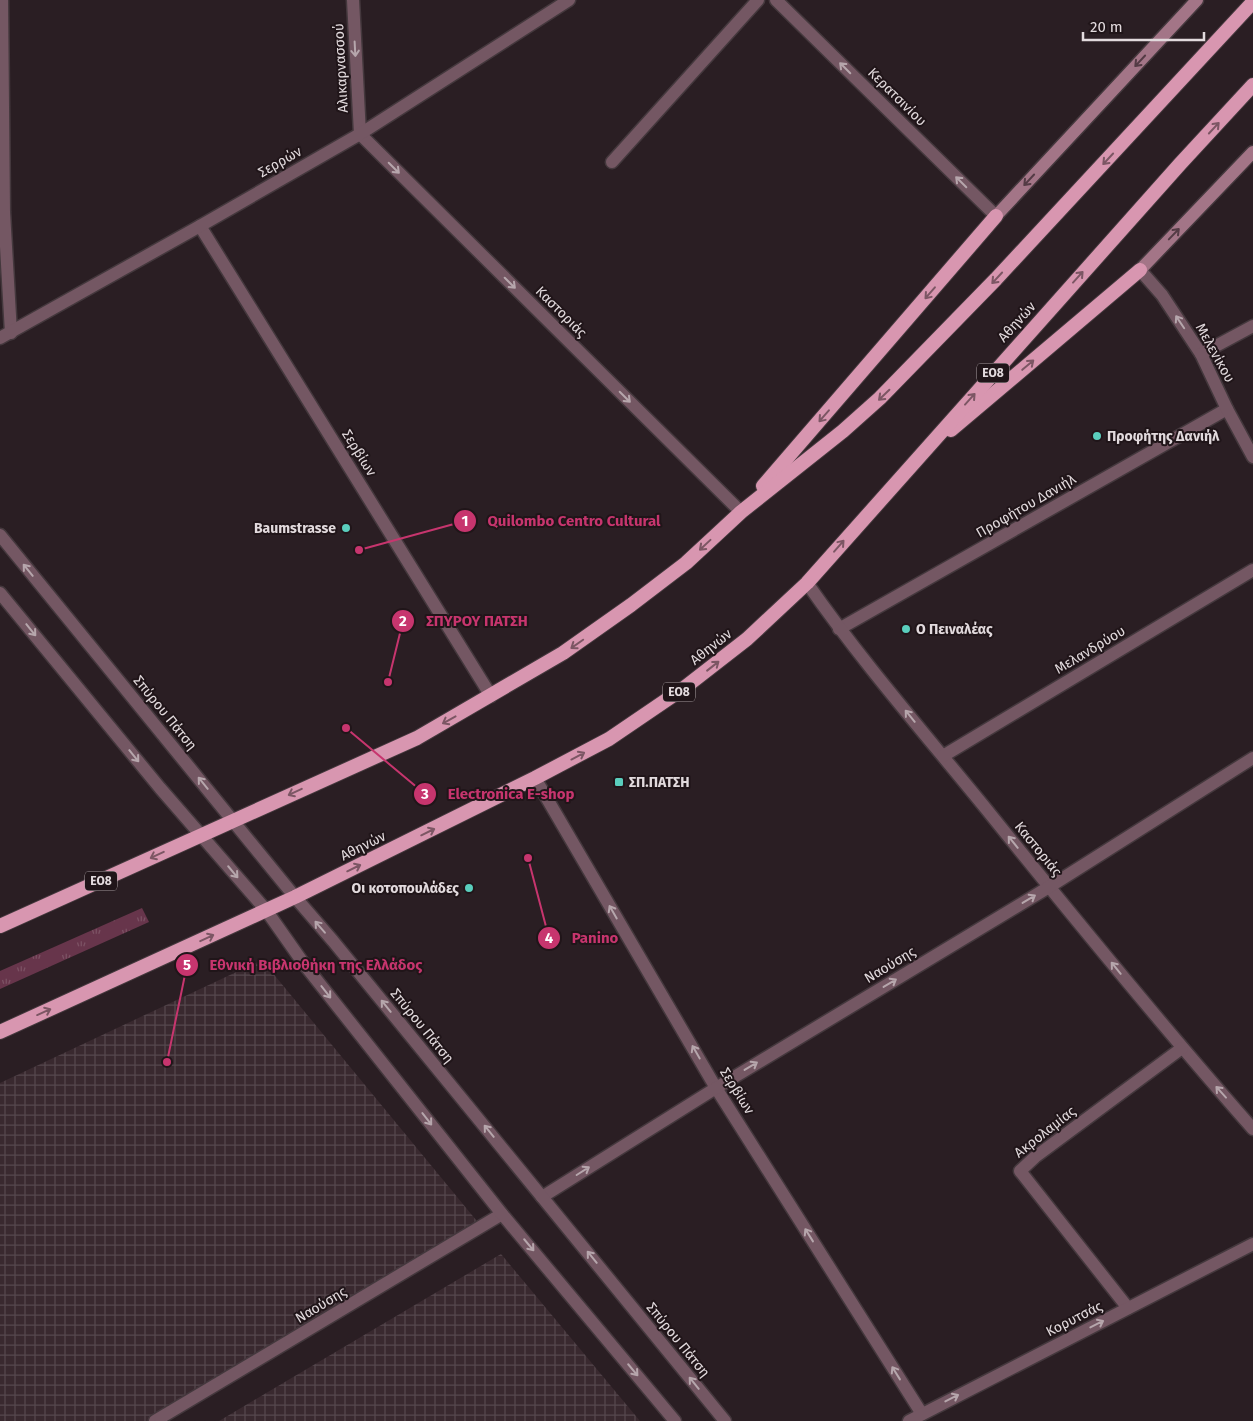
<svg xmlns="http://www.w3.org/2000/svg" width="1253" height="1421" font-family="'Fira Sans',sans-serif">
  <defs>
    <pattern id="industrial-grid" width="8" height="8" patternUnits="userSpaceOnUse" patternTransform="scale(1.25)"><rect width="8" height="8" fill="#39292f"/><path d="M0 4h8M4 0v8" fill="none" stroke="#55474d"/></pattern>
    <pattern id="grass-tufts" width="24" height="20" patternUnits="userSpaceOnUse" patternTransform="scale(1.25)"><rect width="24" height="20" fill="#67354b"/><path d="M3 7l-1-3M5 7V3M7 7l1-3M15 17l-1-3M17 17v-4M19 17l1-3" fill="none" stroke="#7c5264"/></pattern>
  </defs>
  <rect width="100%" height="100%" fill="#2a1e23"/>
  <g fill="url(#industrial-grid)">
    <path d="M262,960L481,1226L157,1421H0V1083Z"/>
    <path d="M501,1254L640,1421H219Z"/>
  </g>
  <path fill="url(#grass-tufts)" d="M142,908L149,922L0,989V971Z"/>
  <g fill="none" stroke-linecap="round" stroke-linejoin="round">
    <defs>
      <path id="pedestrian" d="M839,629L1227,409"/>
      <g id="minor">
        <path d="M2,0L4,212L11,333"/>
        <path d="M353,0L360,134L741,512"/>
        <path d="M776,0L996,216"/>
        <path d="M612,162L758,0"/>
        <path d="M200,226L491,696"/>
        <path d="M1140,270L1162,295L1201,354L1227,409L1253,457"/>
        <path d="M0,338L200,226L360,134L569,0"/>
        <path d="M1201,354L1253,326"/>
        <path d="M807,583C862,662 926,735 987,810C1074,918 1161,1025 1253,1129"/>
        <path d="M943,756L1253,570"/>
        <path d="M535,778L716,1088L922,1414"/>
        <path d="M542,1197L716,1088L1049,887L1253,758"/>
        <path d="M1128,1308L1020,1171L1035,1157L1182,1048"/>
        <path d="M155,1421L502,1214"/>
        <path d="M909,1421L1253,1244"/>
      </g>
      <g id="tertiary">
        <path d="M0,535L295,897L333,941L725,1421"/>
        <path d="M0,593L160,788L266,910L304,964L502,1214L675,1421"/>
      </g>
      <g id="secondary">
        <path d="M996,216L1197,0"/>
        <path d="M1140,270L1253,152"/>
      </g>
      <g id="trunk">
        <path d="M951,430L1140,270"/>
        <path d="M763,486L996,216"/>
        <path d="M0,926L417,738L563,653L631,605L686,563L741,512L843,431L880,398L996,279L1253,2"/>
        <path d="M0,1032L295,897L535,778L609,739L684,688L747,639L807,583L1180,164L1253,85"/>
      </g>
    </defs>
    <use href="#pedestrian" stroke="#44383d" stroke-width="15"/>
    <use href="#minor" stroke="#44383d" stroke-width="15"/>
    <use href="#tertiary" stroke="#44383d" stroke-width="15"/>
    <use href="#secondary" stroke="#44383d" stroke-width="15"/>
    <use href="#trunk" stroke="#44383d" stroke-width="16"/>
    <use href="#pedestrian" stroke="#745763" stroke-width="12"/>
    <use href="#minor" stroke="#745763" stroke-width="12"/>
    <use href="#tertiary" stroke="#745763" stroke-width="12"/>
    <use href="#secondary" stroke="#a37587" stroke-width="12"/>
    <use href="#trunk" stroke="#d896b0" stroke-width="14"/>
  </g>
  <defs><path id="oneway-shaft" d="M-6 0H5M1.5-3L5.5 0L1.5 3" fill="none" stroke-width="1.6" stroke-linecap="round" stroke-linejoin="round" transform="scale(1.25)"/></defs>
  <g stroke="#b6a6ac">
    <use href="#oneway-shaft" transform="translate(355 49) rotate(87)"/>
    <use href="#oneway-shaft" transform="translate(845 68) rotate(-135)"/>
    <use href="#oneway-shaft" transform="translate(394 168) rotate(45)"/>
    <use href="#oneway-shaft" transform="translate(961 182) rotate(-135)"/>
    <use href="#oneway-shaft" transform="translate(510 283) rotate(45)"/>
    <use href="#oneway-shaft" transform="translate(1180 322) rotate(-124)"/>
    <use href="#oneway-shaft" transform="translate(625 397) rotate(45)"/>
    <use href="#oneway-shaft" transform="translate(28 570) rotate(-129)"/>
    <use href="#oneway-shaft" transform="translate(31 630) rotate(51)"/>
    <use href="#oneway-shaft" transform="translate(910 716) rotate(-129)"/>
    <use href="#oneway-shaft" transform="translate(134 756) rotate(51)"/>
    <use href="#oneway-shaft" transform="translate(203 783) rotate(-129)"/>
    <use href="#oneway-shaft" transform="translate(1013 842) rotate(-129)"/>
    <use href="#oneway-shaft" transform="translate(233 872) rotate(50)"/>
    <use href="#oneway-shaft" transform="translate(1029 899) rotate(-31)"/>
    <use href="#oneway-shaft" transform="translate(613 912) rotate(-120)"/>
    <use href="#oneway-shaft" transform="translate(320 927) rotate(-131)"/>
    <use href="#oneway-shaft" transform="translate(1116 968) rotate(-129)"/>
    <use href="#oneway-shaft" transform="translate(890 983) rotate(-31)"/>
    <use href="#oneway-shaft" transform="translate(326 992) rotate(52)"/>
    <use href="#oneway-shaft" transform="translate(386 1006) rotate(-129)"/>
    <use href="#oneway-shaft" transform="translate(696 1052) rotate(-120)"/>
    <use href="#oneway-shaft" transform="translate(751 1066) rotate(-31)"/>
    <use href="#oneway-shaft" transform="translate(1221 1092) rotate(-132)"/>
    <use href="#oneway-shaft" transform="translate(427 1119) rotate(52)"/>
    <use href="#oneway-shaft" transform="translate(489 1131) rotate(-129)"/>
    <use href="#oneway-shaft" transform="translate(583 1171) rotate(-32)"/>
    <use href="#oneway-shaft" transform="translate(809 1235) rotate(-122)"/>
    <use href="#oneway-shaft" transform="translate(529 1245) rotate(50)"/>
    <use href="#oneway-shaft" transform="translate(592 1257) rotate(-129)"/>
    <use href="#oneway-shaft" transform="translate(1097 1324) rotate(-27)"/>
    <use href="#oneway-shaft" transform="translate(633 1370) rotate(50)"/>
    <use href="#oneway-shaft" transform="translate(896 1373) rotate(-122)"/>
    <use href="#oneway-shaft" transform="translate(694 1383) rotate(-129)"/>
    <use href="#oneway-shaft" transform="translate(952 1398) rotate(-27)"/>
  </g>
  <g stroke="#543b45">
    <use href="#oneway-shaft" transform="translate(1140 61) rotate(133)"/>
    <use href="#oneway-shaft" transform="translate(1029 180) rotate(133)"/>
    <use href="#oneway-shaft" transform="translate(1174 234) rotate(-46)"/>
  </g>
  <g stroke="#7c5664">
    <use href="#oneway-shaft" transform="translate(1214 128) rotate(-47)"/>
    <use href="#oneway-shaft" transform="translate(1108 159) rotate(133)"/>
    <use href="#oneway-shaft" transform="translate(1078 277) rotate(-48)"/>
    <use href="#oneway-shaft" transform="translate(997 278) rotate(133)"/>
    <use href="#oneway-shaft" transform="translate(930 293) rotate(131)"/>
    <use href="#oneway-shaft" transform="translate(1028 365) rotate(-40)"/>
    <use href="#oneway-shaft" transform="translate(884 395) rotate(136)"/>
    <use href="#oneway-shaft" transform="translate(970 399) rotate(-48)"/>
    <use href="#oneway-shaft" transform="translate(824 416) rotate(131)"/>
    <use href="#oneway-shaft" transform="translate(705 545) rotate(137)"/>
    <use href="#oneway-shaft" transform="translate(839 546) rotate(-49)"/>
    <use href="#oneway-shaft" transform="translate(577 644) rotate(145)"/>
    <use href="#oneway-shaft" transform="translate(713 666) rotate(-38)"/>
    <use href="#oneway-shaft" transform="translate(449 720) rotate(151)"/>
    <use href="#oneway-shaft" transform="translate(578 756) rotate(-28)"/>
    <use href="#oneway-shaft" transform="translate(295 792) rotate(155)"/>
    <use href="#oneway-shaft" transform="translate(428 832) rotate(-26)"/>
    <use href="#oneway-shaft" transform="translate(157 855) rotate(155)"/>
    <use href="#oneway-shaft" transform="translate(354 868) rotate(-26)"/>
    <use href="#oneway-shaft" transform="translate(207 938) rotate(-25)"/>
    <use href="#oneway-shaft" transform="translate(44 1012) rotate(-24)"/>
  </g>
  <g fill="#5acebd" stroke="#201519" stroke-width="2">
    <circle cx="1097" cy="436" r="5"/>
    <circle cx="346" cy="528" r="5"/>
    <circle cx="906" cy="629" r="5"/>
    <rect x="614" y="777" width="10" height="10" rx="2.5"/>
    <circle cx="469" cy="888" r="5"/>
  </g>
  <g text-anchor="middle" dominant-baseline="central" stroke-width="4" stroke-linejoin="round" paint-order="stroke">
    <g fill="#201519" stroke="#a89fa2" stroke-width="1">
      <rect x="977" y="363.5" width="32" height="19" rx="4"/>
      <rect x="663" y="682.5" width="32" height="19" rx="4"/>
      <rect x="85" y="871.5" width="32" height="19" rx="4"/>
    </g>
    <g font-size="12" font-weight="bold" fill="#e2dadd">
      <text x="993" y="373">ΕΟ8</text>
      <text x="679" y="692">ΕΟ8</text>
      <text x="101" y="881">ΕΟ8</text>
    </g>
    <g font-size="14" fill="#e2dadd" stroke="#201519">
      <text transform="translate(341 68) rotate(-93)">Αλικαρνασσού</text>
      <text transform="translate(897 97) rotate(45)">Κερατσινίου</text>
      <text transform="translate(280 162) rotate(-30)">Σερρών</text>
      <text transform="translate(561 312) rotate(45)">Καστοριάς</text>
      <text transform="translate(1017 322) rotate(-48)">Αθηνών</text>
      <text transform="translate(1215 353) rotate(61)">Μελενίκου</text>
      <text transform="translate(359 453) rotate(58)">Σερβίων</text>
      <text transform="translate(1026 506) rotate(-30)">Προφήτου Δανιήλ</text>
      <text transform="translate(711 647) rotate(-38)">Αθηνών</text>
      <text transform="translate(1090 650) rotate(-31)">Μελανδρύου</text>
      <text transform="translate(165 713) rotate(51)">Σπύρου Πάτση</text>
      <text transform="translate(363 846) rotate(-26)">Αθηνών</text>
      <text transform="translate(1038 849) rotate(51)">Καστοριάς</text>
      <text transform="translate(890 965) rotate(-31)">Ναούσης</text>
      <text transform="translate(422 1026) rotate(51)">Σπύρου Πάτση</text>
      <text transform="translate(737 1091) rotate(58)">Σερβίων</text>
      <text transform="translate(1045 1132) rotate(-38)">Ακρολαμίας</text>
      <text transform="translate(321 1305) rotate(-31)">Ναούσης</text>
      <text transform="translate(1074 1319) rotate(-27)">Κορυτσάς</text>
      <text transform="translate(678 1340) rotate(51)">Σπύρου Πάτση</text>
    </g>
    <g font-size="14" font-weight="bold" fill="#e2dadd" stroke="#201519" text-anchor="start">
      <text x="1107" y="436">Προφήτης Δανιήλ</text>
      <text x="336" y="528" text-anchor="end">Baumstrasse</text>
      <text x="916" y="629">Ο Πειναλέας</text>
      <text x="629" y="782">ΣΠ.ΠΑΤΣΗ</text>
      <text x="459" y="888" text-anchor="end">Οι κοτοπουλάδες</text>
    </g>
  </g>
  <path fill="none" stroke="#c7356e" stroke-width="2" d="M359 550L465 521M388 682L403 621M346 728L425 794M528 858L549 938M167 1062L187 965"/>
  <g fill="#c7356e" stroke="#201519" stroke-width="2">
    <circle cx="359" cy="550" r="5"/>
    <circle cx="388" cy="682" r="5"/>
    <circle cx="346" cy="728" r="5"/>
    <circle cx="528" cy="858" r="5"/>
    <circle cx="167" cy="1062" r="5"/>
    <circle cx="465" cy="521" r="12"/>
    <circle cx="403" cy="621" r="12"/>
    <circle cx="425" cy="794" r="12"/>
    <circle cx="549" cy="938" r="12"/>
    <circle cx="187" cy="965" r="12"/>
  </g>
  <g font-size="15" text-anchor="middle" font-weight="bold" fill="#fff">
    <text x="465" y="526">1</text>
    <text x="403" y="626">2</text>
    <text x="425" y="799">3</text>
    <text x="549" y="943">4</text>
    <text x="187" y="970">5</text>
  </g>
  <g font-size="15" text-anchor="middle" font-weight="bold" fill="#c7356e" stroke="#201519" stroke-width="4" stroke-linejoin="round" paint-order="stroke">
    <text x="574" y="526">Quilombo Centro Cultural</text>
    <text x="477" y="626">ΣΠΥΡΟΥ ΠΑΤΣΗ</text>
    <text x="511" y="799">Electronica E-shop</text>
    <text x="595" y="943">Panino</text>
    <text x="316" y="970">Εθνική Βιβλιοθήκη της Ελλάδος</text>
  </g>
  <path d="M1083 32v8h121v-8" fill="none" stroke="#e2dadd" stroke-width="2.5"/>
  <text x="1090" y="32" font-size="15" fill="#e2dadd" stroke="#201519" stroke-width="4" paint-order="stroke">20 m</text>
</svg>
